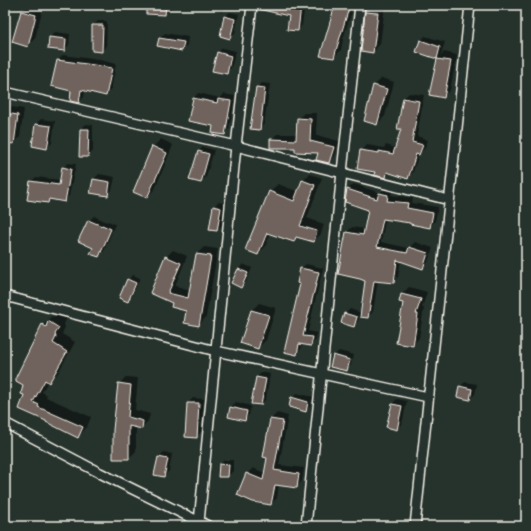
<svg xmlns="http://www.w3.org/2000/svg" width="531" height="531" font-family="'Patrick Hand',sans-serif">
  <rect width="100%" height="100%" fill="#26332d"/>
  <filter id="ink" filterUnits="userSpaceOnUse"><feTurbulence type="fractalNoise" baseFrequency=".025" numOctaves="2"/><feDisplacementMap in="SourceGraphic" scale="8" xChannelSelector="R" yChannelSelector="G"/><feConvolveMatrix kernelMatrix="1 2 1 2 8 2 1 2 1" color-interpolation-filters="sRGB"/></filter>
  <g filter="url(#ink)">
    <g fill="#0007">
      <path d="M28,5H32L43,8L35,38L28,46L21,12Z"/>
      <path d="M93,5H109L105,9L93,8Z"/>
      <path d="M147,5H173L172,7L165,14Z"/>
      <path d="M206,5H228L222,12Z"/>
      <path d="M263,5H305L302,25L298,30L290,15Z"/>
      <path d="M336,5H354L343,39L341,50L334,57Z"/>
      <path d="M374,5L385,6L380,44L373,52L366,12Z"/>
      <path d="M230,12L239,14L235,33L230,38L225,17Z"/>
      <path d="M98,21H107L106,46L102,51L93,25Z"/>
      <path d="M55,32L70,34L69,45L64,50L50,37Z"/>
      <path d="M165,33L188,37L187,45L182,50L159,45L160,38Z"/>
      <path d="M425,36L445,42L440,57L444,52L457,55L450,90L443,97L431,94L438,58L417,51L421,41Z"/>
      <path d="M222,48L236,51L231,68L226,73L218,53Z"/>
      <path d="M63,55L100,60L116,64L111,90L106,94L85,90L84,97L79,102L58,60Z"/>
      <path d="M382,78L394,82L385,116L377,124L374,86Z"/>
      <path d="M262,83L270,84L264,124L259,129L257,88Z"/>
      <path d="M198,93L220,98L224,94L235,96L229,129L224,134L215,125L194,98Z"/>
      <path d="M409,93L424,95L417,136L428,140L425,148L419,154L413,172L408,178L390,172L385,177L376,171L361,151L367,145L384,148L386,145L396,148L402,128L404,98Z"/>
      <path d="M5,106L24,109L20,137L14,143L5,142Z"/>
      <path d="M304,113H317L316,135L339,141L335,156L329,162L320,152L296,147L271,140L277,134H297L298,119Z"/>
      <path d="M41,119L55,121L52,143L47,148L36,124Z"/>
      <path d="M86,124L93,125V151L88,156L81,129Z"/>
      <path d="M161,139L173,145L155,189L147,197L153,147Z"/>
      <path d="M203,147L214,150L206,177L201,182L198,152Z"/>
      <path d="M68,163L76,164L69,196L64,201L52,198L48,202L31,182L36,177L61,180L63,168Z"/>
      <path d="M99,174L115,177L112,190L107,195L94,179Z"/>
      <path d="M310,174L322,178L307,218L324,224L321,234L314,241L298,237L294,241L271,233L265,247L258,254L246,249L270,191L278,184L299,192L303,181Z"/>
      <path d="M354,184L380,193L385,188L393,190L391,195L413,198L412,203L438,207L435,221L430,227L386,218L381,242L409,248L415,242L433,248L428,262L423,268L401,260L398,277L393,282L378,280L373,312L367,317L360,316L358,321L353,326L345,314L350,309L361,313L367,280L347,232L352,227L365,229L370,209L346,201L348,189Z"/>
      <path d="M218,202L225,203L222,225L217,230L214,207Z"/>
      <path d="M94,216L107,222L108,221L115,224L104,251L99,256L94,247L89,221Z"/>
      <path d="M204,247L218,249L206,317L199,325L187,310L151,293L166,257L173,250L187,256L175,286L191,290L197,254Z"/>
      <path d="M243,264L252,268L246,282L241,287L239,269Z"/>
      <path d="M306,264L323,268L308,331L317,333L316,340L311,345L302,344L301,349L296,354L301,269Z"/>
      <path d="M133,275L140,278L132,296L127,300L128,280Z"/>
      <path d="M409,287L427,292L422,308H424L419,338L413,345L404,302L400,301L402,294Z"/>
      <path d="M259,303L276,308L266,340L258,348L242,343L252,310Z"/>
      <path d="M58,313L67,318L64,324L65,327L62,334L75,342L58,373L48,382V381L42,392L47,395L46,397L91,417L87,427L78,437L20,409L43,325L52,316L54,317Z"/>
      <path d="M339,351L354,355L353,360L336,355V357L352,362L351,365L346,370L334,356Z"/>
      <path d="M262,372L270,374L266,399L261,404L257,377Z"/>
      <path d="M126,377L138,378L135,410L150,414L148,421L141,428L136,427V451L129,458L119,384Z"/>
      <path d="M465,382L477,384L475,394L470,399L460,387Z"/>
      <path d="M297,393L313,397L310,406L305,411L292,398Z"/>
      <path d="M193,398L204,399L201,432L196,437L188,403Z"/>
      <path d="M397,399L407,401L402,424L397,428L392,404Z"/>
      <path d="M236,402L251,406L249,415L244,420L229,417L231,407Z"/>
      <path d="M277,413L288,416L279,465L304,468L302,481L296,487L279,484L277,498L271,504L247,474L253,468L265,473L268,457L271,419Z"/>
      <path d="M164,452L172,454L169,471L164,476L155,474L159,457Z"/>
      <path d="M224,460H233V471L228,476L220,465Z"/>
      <path d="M172,520L180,522L179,526H167Z"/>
    </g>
    <g fill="#70635d" stroke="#f4f1e8">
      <path d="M146,5H166L165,15L146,14Z"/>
      <path d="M258,5H291L301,6L298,31L287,30L289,16L258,9Z"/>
      <path d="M335,5H340L349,8L337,47L334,58L320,56Z"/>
      <path d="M21,11L36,15L28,47L12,42Z"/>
      <path d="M365,12L378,13L373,53L361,51Z"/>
      <path d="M224,16L235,19L230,39L220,36Z"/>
      <path d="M92,25H103L102,52L92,51Z"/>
      <path d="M49,37L66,39L65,51L48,49Z"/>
      <path d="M159,38L184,42L182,51L157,46Z"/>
      <path d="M420,40L440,47L437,59L416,52Z"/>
      <path d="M217,52L231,56L227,74L212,71Z"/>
      <path d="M437,59L451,61L444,98L429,95Z"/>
      <path d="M57,60L94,65L112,68L106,96L81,90L79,103L70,101L71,91L51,86Z"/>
      <path d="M373,85L387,89L377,125L364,121Z"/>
      <path d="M256,87L265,88L260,130L250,129Z"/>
      <path d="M193,98L217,103L218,99L231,101L225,135L212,133L213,126L188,121Z"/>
      <path d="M403,98L419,101L412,142L423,145L419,155L416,154L408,179L387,172L386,178L374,175L375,172L357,169L360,150L379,153V151L393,154L401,129H397Z"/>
      <path d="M5,113L18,115L14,144L5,143Z"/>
      <path d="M297,118L311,119L310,141L334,147L329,163L316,160L318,153L295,152V148H270V139L296,140Z"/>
      <path d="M35,124L51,126L47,149L32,146Z"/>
      <path d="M80,129H89L88,157H79Z"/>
      <path d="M152,146L167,153L147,198L133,192Z"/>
      <path d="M198,151L209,154L201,183L189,180Z"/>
      <path d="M62,167L71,169L65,202L49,199L48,203L27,200L30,181L59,185Z"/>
      <path d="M93,179L110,182L108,196L90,193Z"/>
      <path d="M302,180L315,185L300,226L317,231L314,242L296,237L294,242L267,233L258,255L245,250L269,191L294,201Z"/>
      <path d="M347,189L377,199L379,193L388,195L387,201L408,203L407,208L433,213L430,228L410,224V223L383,219L377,247L407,253L409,247L428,253L423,269L397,260L394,283L374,281L368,318L360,317L365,281L360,279L338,274L346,232L363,235L368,210L345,202Z"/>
      <path d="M213,206L221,208L217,231L209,230Z"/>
      <path d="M88,220L102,226V225L111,229L99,257L90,254L93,248L78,241Z"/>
      <path d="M196,254L211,256L199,326L184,323L186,311L171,307L172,303L150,293L165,256L181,263L168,293L188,298Z"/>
      <path d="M300,268L319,272L303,336L313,337L311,346L299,344L297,355L284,352L300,284L297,283Z"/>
      <path d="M238,269L248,273L241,288L231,283Z"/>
      <path d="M127,279L136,283L128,302L119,298Z"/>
      <path d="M401,294L421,299L416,314H418L413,346L396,343L403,303L399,302Z"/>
      <path d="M251,310L269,315L258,349L240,343Z"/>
      <path d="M344,313L357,317L354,327L341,323Z"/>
      <path d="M48,321L59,328L55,334L56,337L53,343L67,352L49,383L45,380L33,402L39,405L38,407L83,427L78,438L46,422V421L19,409L24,395L21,394L23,385L16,381V377L42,324L46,327Z"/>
      <path d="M333,355L350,360L347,371L330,367Z"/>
      <path d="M256,377L266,379L261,405L251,404Z"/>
      <path d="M118,383L131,385L128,417L143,421L142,429L129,426V459H113V430Z"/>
      <path d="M459,386L472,389L470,400L457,397Z"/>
      <path d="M291,397L308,402L306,412L289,407Z"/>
      <path d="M187,403H199L197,438L185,437Z"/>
      <path d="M392,404L402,406L397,430L386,427Z"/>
      <path d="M230,407L247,411L245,421L228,417Z"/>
      <path d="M270,419L283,421L274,470L299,474L297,488L275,485L271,505L253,502L237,495L246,473L263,480L267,458L263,457Z"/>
      <path d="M158,457L168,459L164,477L154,475Z"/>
      <path d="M219,464L229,465L228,477H218Z"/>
    </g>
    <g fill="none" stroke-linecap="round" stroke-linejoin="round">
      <defs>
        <g id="street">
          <path d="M5,92L236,146L449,200"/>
          <path d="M5,296L216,351L428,397"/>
          <path d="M5,423L100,473L208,526"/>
          <path d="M199,522L236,146L252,5"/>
          <path d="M306,526L342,172L360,5"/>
          <path d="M415,526L470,5"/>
        </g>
      </defs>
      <use href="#street" stroke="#f4f1e8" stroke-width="12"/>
      <use href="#street" stroke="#26332d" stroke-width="9"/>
    </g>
  </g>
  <rect width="531" height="531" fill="none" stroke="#26332d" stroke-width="20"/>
  <rect x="10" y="10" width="511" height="511" fill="none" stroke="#f4f1e8" stroke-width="1.5" filter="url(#ink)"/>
</svg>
